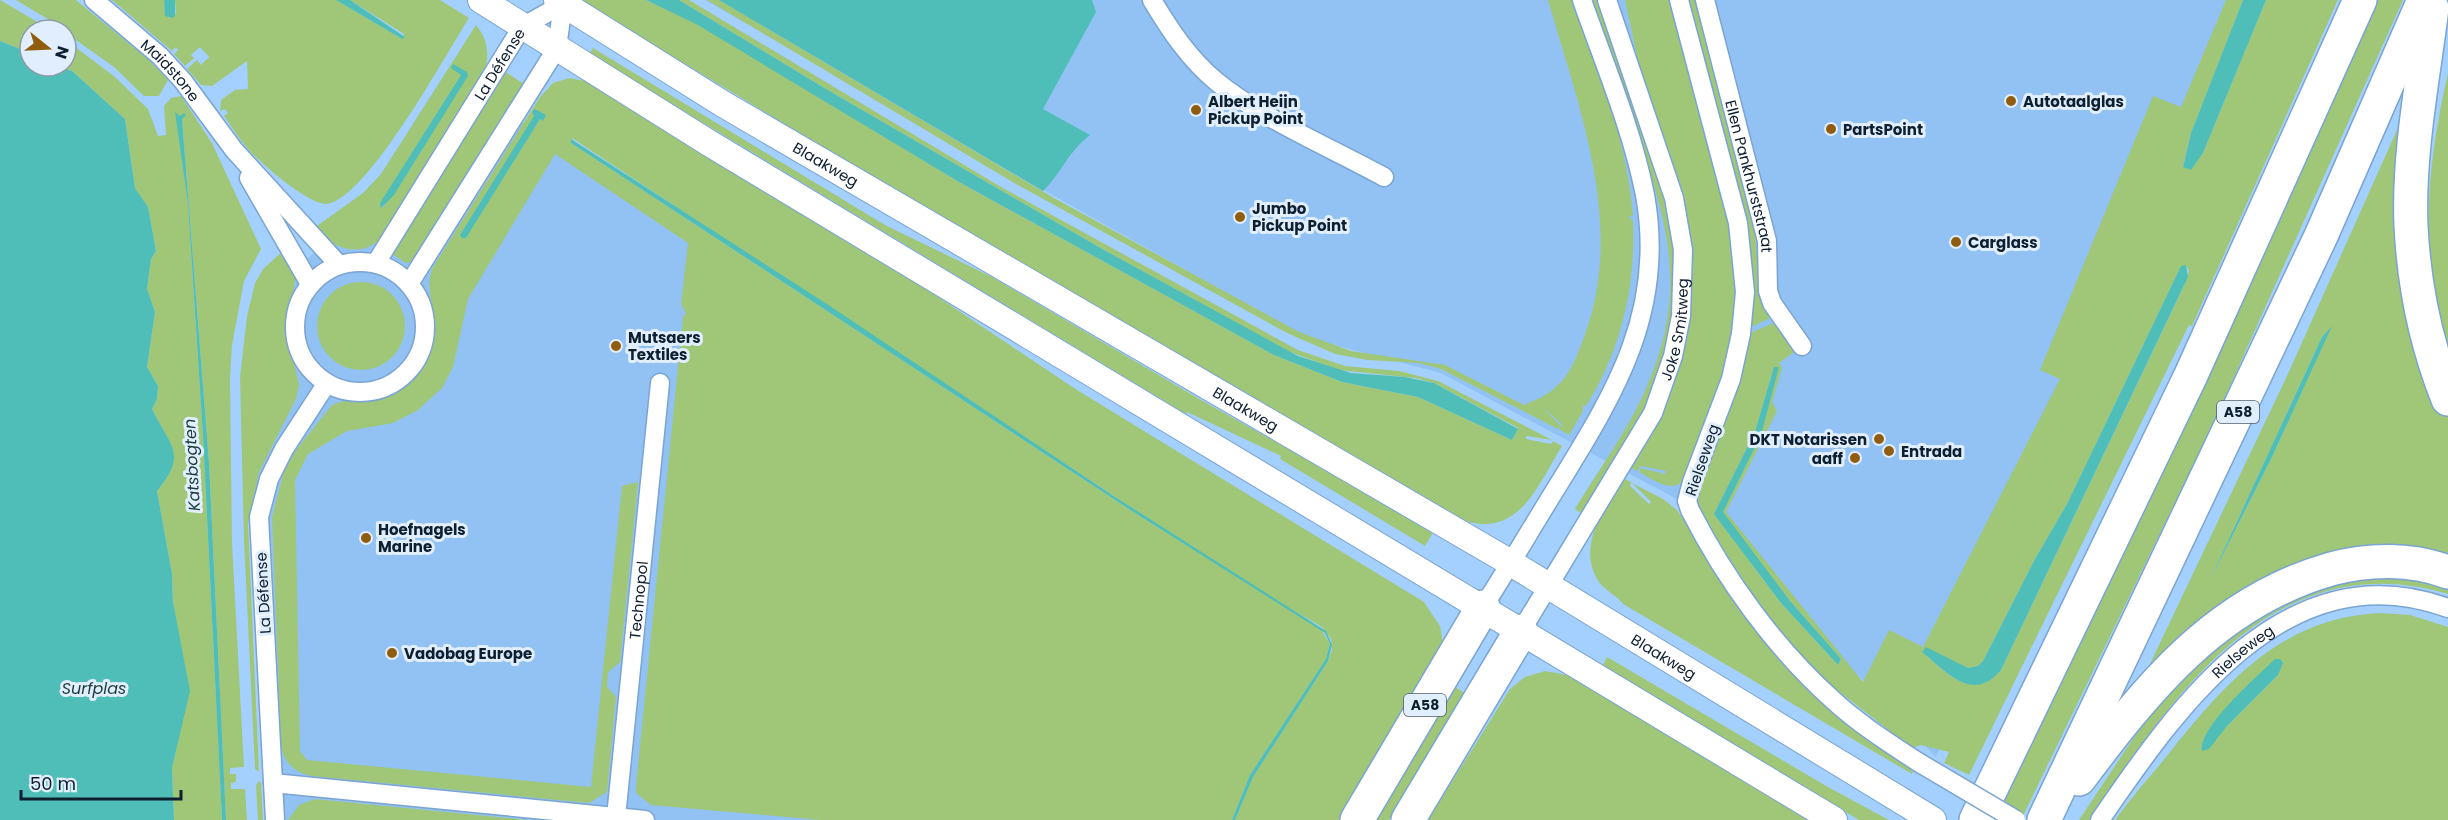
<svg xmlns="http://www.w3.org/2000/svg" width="2448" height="820" font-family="Poppins,sans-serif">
  <rect width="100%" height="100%" fill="#a4d0ff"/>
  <g fill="#92c1f4">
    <path d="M705,0H2232L1936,757L1703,513L1441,373L1307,338Z"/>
    <path d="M463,84L1311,636L1220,820H266L246,457L268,294L403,174Z"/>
  </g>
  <g fill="#a0c778" fill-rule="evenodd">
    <path d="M0,0L51,30H30V53L0,41Z"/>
    <path d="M16,0H76L150,61L168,80L159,96H144L114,67L66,33V30Z"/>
    <path d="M112,0H164L165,14L169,18L176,13L175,0H336L402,39L404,34L350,0H440L469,18C446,54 366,201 326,204C309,205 260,163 248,149C239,139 232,127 224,116L228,113L225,109L220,111L221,100L235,90L248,89L247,61L212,86L201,85L187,69L197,60L201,65L209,57L200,47L191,55L194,58L185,66L174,54L178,50L176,47L172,51Z"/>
    <path d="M579,0H646L696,23L959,182L1274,355L1342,382L1418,397L1512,440L1518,428L1434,383L1415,378L1339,370L1290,352L1104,250L826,89L679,0H689L1001,187L1298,350L1345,366L1399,371L1438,381L1552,440L1526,436V439L1551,444L1553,441L1562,446C1540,482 1519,538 1466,521L1133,334Z"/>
    <path d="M707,0H719L1054,198L1299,332L1351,351L1445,365L1524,405C1561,391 1571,374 1584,337C1626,226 1579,108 1548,0H1575L1590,45L1587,47L1592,50C1611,105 1628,157 1633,215L1629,217L1633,221C1636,285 1621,351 1586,406L1583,405V411L1569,435L1559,429L1562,424L1542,407L1560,425L1558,429L1441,369L1419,363L1368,360L1335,354L1287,333L1016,184Z"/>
    <path d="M1591,0H1599L1664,187L1675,252L1674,304L1665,356L1648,405L1584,515L1575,509C1599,469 1630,428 1648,384C1688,288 1668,221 1635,129C1620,86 1606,43 1591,0Z"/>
    <path d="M1625,0H1671L1728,218C1734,251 1740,288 1735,322C1726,376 1705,429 1685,479C1672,495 1653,479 1639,472L1641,468L1665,474L1666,471L1641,466L1637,471L1630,467L1689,299Z"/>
    <path d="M1688,0H1695L1755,235L1761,300L1770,318L1751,327L1753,271L1749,237Z"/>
    <path d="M2226,0H2243L2191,133L2183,166L2194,164L2203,153L2266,0H2338L2192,326L2189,325L1969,775L1944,763L1949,752L1921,745L1912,748L1820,677L1763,611L1700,513L1696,496L1735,395L1750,333L1774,323L1794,352L1779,363L1782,368L1772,402L1777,411L1726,512L1863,682L1889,630L1923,647L2060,379L2040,370L2153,96L2181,107ZM2181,266H2186L2189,271L2183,288L2001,670C1971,703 1946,672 1922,652L1926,648L1968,668L1978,666L1983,661L2035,559L2067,504ZM1774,367L1761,435L1722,512L1790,601L1841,659L1838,665L1781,603L1714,514L1755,432Z"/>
    <path d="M2376,0H2403L2212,426L2021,820H1991Z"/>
    <path d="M476,25C488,39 490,56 484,74L386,233C363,260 336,251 314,228L363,193L381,174ZM461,75L383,208L381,203Z"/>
    <path d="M66,40L115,77L148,109L158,136L166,135L164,106L171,98L181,96L212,143L261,249L244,281L232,345L230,377L232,543L244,767L230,768V774H236V782L231,783V789H245L247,820H226L209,463L182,119L176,113L188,204L203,435L222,820H174L172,768L179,737L172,574L157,491C188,454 170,447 152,409L157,399L158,386L147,367L155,312L147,289L151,259L156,251L148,207L135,188L125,119L72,71L60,66H66Z"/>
    <path d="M593,48L885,225L992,277L1201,400L1434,531L1425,546L1280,459L1281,456L1187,412L1186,414L589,54Z"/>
    <path d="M504,71L524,84L412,262L406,263L392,254Z"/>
    <path d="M2448,73V350C2420,250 2425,174 2448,73Z"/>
    <path d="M569,78L586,81L875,255L1077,390L1424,602L1440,626L1444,649L1347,820H1235L1253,777L1328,661L1332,650L1331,639L1322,627L1251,586L1112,495L572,138L571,143L1132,511L1321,629L1330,644L1326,659L1250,775L1232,820H820L651,805L636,793V786L683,317L686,313L681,304L688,243L555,154L468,299L453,367L442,388L418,410L393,423L347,431L308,454L295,480L300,751L307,760L591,787L622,486L638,482L620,662L608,672L607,687L616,697L607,792L589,803L311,776C294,772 284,763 281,745L272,517L284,471L296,450L332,405C353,396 375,401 395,391C424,376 438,344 433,313C431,296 426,284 433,267L540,97L553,83ZM535,115L540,119L464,239L460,235Z"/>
    <path d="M2418,83L2410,156L2448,411V558L2370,550L2140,685L2287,376ZM2330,329L2272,457L2211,578L2322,337Z"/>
    <path d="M284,250L296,276L286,328L299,385L296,399L259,472L248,524L259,772L255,769L244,541L240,377L247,316L255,283L263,269Z"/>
    <circle cx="361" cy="326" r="44"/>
    <path d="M1623,478L1631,482L1630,486L1649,504L1651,502L1632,483L1663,499L1677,510L1764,639L1810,691L1913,771L1912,774L1623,604C1618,596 1605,591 1599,582C1575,546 1605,509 1623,478Z"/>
    <path d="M2362,571L2448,581V594C2276,543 2171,694 2091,820H2079L2150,713L2248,614Z"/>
    <path d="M2381,613L2410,615L2448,627V820H2115C2132,796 2152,775 2170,752C2227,681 2283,617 2381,613ZM2275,660L2278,675L2227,726L2201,747L2229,706Z"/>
    <path d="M1607,657L1828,787L1889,820H1859L1603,665Z"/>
    <path d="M1545,671L1572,676L1814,820H1428L1510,689L1525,677Z"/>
    <path d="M1455,687L1465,693L1389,820H1375Z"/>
    <path d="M259,781L261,783L263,820H258L256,785Z"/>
    <path d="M315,799L529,820H288L299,805Z"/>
  </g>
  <g fill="#50beb8">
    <path d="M164,0H175V16L172,18L165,16Z"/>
    <path d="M336,0H350L405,37L402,39Z"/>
    <path d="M646,0H679L826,89L1104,250L1298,356L1351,373L1405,377L1434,383L1518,429L1512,440L1418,397L1342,382L1274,355L959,182L696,24Z"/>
    <path d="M719,0H1092L1096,12L1043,109L1090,135C1067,153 1062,172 1043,191Z"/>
    <path d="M2243,0H2266L2203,153L2191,170L2183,167L2191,133Z"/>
    <path d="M0,41L30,53V66H59L72,71L125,119L135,188L148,207L156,251L151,259L147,289L155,312L147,367L158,386L157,399L152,409C171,448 188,453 157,491L172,574L173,602L190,691L172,768L174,820H0Z"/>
    <path d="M453,64L467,72L468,76L394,195L381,208L380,203L461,75L451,68Z"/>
    <path d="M535,109L546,115L543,121L540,119L466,238H462L460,235L534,116L532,112Z"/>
    <path d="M175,112L180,116L184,113L186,115L182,119L209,463L226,820H222L203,435L188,204Z"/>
    <path d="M571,139L830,306L1112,495L1326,631L1332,645L1328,661L1253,777L1235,820H1232L1250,775L1326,659L1330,644L1325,633L1132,511L571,143Z"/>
    <path d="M2186,265L2188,277L2001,670C1971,705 1946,670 1922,652L1926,647L1968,668L1978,666L1983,661L2035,559L2067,504L2181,266Z"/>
    <path d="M2332,326L2272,457L2211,578L2322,337Z"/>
    <path d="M1774,367H1779L1761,435L1723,512L1790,601L1841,659L1838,665L1781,603L1714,514L1755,432Z"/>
    <path d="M2275,659H2280L2283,663L2278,675L2227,726L2209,749L2202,751C2198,727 2258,676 2275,659Z"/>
  </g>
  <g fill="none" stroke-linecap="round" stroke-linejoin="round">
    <defs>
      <g id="minor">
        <path id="s1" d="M94,0L160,56L183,81L234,150L339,265"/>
        <path d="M1152,0C1170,30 1189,59 1217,82C1261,118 1333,149 1384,177"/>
        <path d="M1679,0L1738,223L1745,292L1741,334L1731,379L1692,482L1687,501L1690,510C1725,579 1775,648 1833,700C1859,724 1889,743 1918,762"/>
        <path id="s2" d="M1705,0L1767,241L1768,291L1772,303L1802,346"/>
        <path d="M249,178L310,284"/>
        <circle cx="360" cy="327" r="65"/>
        <path id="s3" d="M376,263L522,27L563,4"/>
        <path d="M409,284L557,48L563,4"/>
        <path d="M1483,607C1509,567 1532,527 1557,487C1615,393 1666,311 1645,195C1632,129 1604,63 1582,0"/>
        <path id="s4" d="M1521,631L1653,413L1673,356L1681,316L1683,250L1674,198L1607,0"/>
        <path d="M273,783L645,820"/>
        <path id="s5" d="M616,817L660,383"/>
        <path d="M275,820L259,517L269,479L284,449L327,383"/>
        <path id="s6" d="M2100,820C2178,706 2287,549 2448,608"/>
      </g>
      <g id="secondary">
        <path d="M481,0L709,143L1834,820"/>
        <path id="s7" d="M557,0L723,104L1511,563L1933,820"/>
      </g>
      <g id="motorway">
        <path d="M2432,8C2423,79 2408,154 2411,226C2414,286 2426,344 2448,399"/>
        <path d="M2079,779C2148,687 2216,602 2331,569C2368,559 2411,558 2448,572"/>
        <path d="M1357,820L1483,607"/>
        <path d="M1408,820L1521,631"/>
        <path d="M1976,820L2191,375L2360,0"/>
        <path d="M2044,820L2321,236L2424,0"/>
      </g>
    </defs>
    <use href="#minor" stroke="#7aa4d1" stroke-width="21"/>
    <use href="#secondary" stroke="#7aa4d1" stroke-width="28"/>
    <use href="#motorway" stroke="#7aa4d1" stroke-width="36"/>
    <use href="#minor" stroke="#fff" stroke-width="18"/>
    <use href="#secondary" stroke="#fff" stroke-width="26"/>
    <use href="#motorway" stroke="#fff" stroke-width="33"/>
    <defs>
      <path id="minor-bridge" d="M1918,762L2016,820"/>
    </defs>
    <use href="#minor-bridge" stroke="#7aa4d1" stroke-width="21" stroke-linecap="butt"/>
    <use href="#minor-bridge" stroke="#fff" stroke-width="18"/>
  </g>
  <g fill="#905d0e" stroke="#e1eefd" stroke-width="2">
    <circle cx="2011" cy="101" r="6"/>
    <circle cx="1196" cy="110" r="6"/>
    <circle cx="1831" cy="129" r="6"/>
    <circle cx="1240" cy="217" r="6"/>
    <circle cx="1956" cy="242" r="6"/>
    <circle cx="616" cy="346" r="6"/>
    <circle cx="1879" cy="439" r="6"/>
    <circle cx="1889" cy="451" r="6"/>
    <circle cx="1855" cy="458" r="6"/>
    <circle cx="366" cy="538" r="6"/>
    <circle cx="392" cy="653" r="6"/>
  </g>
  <g text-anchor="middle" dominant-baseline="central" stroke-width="6" stroke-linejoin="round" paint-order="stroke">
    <g fill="#e1eefd" stroke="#4d5d6e" stroke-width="1.5">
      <rect x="2217" y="401" width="42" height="22" rx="4.5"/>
      <rect x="1404" y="694" width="42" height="22" rx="4.5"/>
    </g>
    <g font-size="14" font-weight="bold" fill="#0e1f30">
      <text x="2238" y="412">A58</text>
      <text x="1425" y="705">A58</text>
    </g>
    <g font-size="15" fill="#0e1f30" stroke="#e1eefd">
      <text stroke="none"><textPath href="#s3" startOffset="234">La Défense</textPath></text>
      <text stroke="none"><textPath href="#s1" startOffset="104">Maidstone</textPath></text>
      <text stroke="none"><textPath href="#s7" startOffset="315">Blaakweg</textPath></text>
      <text stroke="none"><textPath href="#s2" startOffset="182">Ellen Pankhurststraat</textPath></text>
      <text stroke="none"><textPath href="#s4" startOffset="342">Joke Smitweg</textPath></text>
      <text stroke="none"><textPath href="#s7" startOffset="801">Blaakweg</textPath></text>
      <text transform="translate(1702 460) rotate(-71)">Rielseweg</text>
      <text transform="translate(263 593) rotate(-93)">La Défense</text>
      <text stroke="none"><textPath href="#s5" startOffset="218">Technopol</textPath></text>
      <text stroke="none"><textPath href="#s6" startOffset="222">Rielseweg</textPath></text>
      <text stroke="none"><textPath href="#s7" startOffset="1287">Blaakweg</textPath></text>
    </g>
    <g font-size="15" font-weight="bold" fill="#0e1f30" stroke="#e1eefd" text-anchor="start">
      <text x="1208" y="101">Albert Heijn<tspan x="1208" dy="17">Pickup Point</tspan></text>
      <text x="2023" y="101">Autotaalglas</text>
      <text x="1843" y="129">PartsPoint</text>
      <text x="1252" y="208">Jumbo<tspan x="1252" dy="17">Pickup Point</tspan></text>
      <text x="1968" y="242">Carglass</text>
      <text x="628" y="337">Mutsaers<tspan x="628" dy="17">Textiles</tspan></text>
      <text x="1867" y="439" text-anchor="end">DKT Notarissen</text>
      <text x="1901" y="451">Entrada</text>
      <text x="1843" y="458" text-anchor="end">aaff</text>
      <text x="378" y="529">Hoefnagels<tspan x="378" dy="17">Marine</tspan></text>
      <text x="404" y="653">Vadobag Europe</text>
    </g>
    <g font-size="16" font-style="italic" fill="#193b39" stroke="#e1eefd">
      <text transform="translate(192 465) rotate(-93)">Katsbogten</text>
      <text x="94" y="688">Surfplas</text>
    </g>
  </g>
  <g transform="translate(48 48) rotate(108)"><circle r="28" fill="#e1eefd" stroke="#8d9bab" stroke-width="1.5"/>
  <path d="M0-4.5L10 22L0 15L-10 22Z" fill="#905d0e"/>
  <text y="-9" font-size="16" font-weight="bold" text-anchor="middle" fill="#0e1f30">N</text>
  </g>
  <path d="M21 790v9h160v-9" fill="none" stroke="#0e1f30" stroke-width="3"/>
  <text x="30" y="790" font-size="18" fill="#0e1f30" stroke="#e1eefd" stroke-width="4.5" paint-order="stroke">50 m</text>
</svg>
